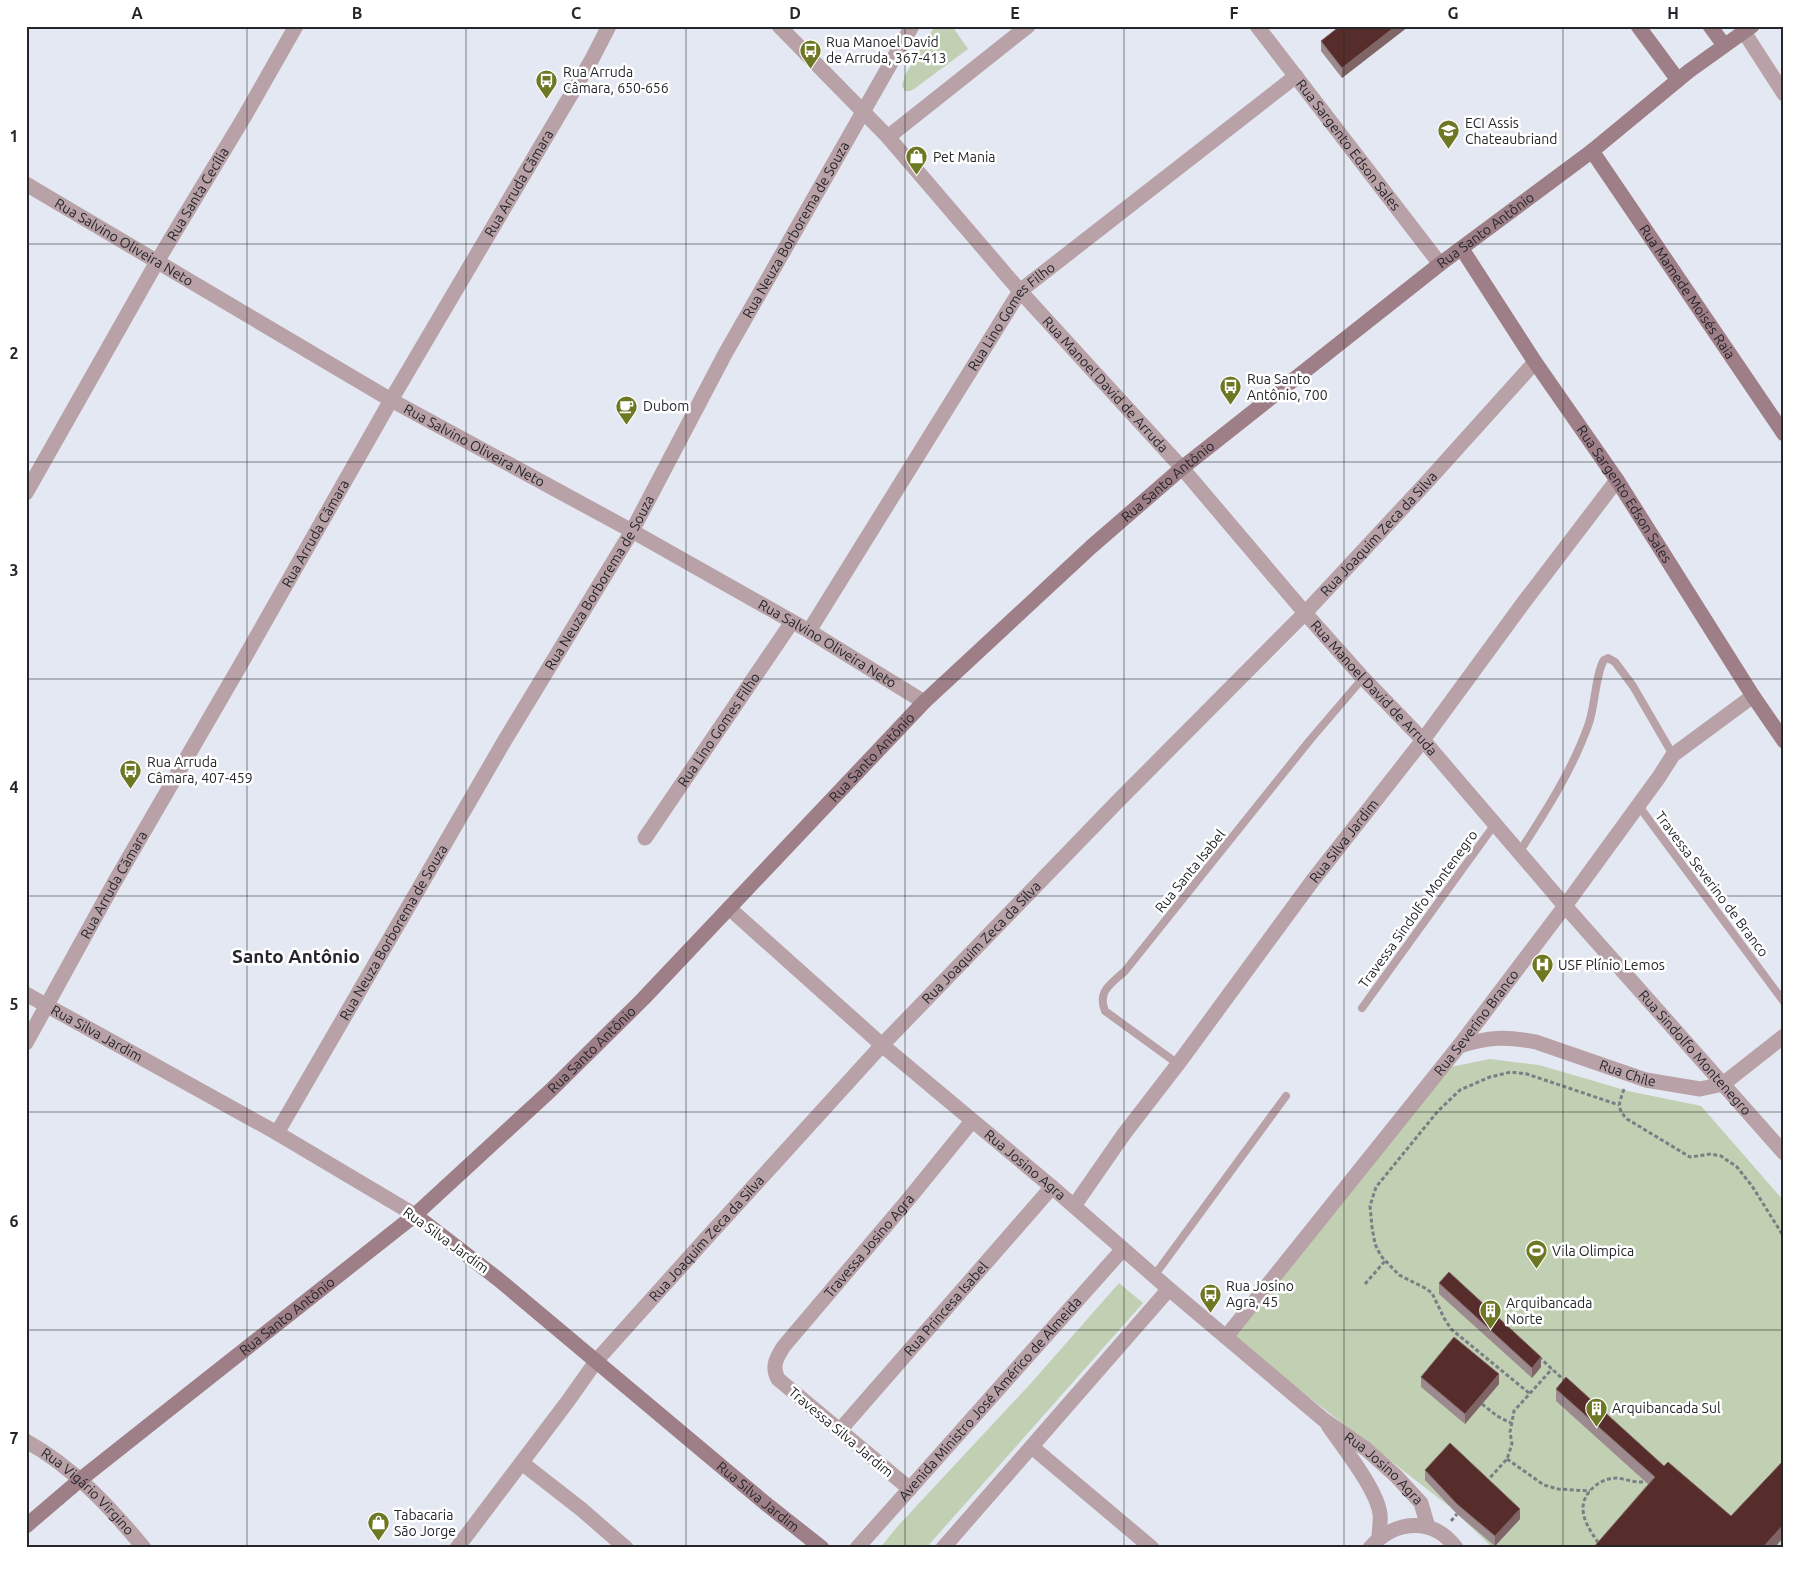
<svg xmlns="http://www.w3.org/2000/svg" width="1810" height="1574" font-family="Ubuntu,sans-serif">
  <rect width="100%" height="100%" fill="#e3e8f2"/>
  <g fill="#c1d0b2">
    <path d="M935,26H952L968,49L914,89L910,91H905L902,86L905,75Z"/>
    <path d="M1490,1059L1539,1065L1628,1091L1701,1106L1784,1201V1542L1779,1548H1493L1450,1507L1234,1339L1450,1067Z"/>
    <path d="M1119,1283L1143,1303L926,1548H880L897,1527L1032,1382Z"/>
  </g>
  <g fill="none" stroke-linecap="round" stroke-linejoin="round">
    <g stroke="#7a7e85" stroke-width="3" stroke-dasharray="4 2.5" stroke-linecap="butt">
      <path d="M1624,1089C1619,1104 1616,1107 1627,1119L1690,1157L1711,1154L1721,1156L1737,1167L1752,1186L1784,1237"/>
      <path d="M1365,1284L1385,1261"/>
      <path d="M1539,1357L1566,1382"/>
      <path d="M1529,1393L1451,1329L1444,1318L1432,1293L1425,1288L1399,1275L1381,1256L1375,1244L1372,1227L1370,1206L1376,1187L1438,1111L1460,1090L1490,1077L1511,1072L1527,1074L1619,1105"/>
      <path d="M1482,1404L1497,1416L1511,1423"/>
      <path d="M1507,1459L1544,1485L1558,1489L1590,1491"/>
      <path d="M1486,1482L1507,1459L1512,1444L1510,1432L1514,1411L1552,1369"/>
      <path d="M1451,1521L1457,1514"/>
      <path d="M1602,1548C1588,1528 1571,1506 1595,1486C1601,1481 1609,1478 1617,1478C1627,1479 1638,1485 1648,1480"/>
    </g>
    <g stroke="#b8a1a7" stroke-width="8">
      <path d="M1638,805L1784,1002"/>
      <path d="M1520,851C1546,811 1573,769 1589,723C1595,705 1596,672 1604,660L1608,658L1615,662L1633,686L1673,755"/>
      <path d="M1362,1008L1495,824"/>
      <path d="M1178,1064L1105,1011C1097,991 1111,984 1125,971L1310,740L1363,678"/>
      <path d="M1154,1276L1286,1096"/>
    </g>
    <g stroke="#b8a1a7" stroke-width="15">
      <path id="s1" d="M1257,26L1440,264"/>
      <path d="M1744,32L1784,94"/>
      <path d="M888,137L1028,26"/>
      <path id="s2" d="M26,184L391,400L632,531L809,631L924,702"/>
      <path id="s3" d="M1182,468L1305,613L1363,678L1423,740L1565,906L1784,1153"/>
      <path id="s4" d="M26,493L158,260L246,114L296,26"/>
      <path id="s5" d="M809,631L1020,291L1296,76"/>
      <path id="s6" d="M645,838L792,622"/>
      <path id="s7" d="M26,994L277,1133L415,1215"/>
      <path id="s8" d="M26,1043L114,883L241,664L391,400L592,59L609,26"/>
      <path id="s9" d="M1459,1046C1489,1037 1505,1036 1536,1042L1646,1080L1700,1089L1723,1084L1784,1036"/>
      <path id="s10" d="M277,1133L505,740L632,531L725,354L912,26"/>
      <path id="s11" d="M1074,1206L1124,1134L1178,1064L1313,880L1423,740L1524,602L1617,480"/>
      <path id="s12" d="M1169,1289L1324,1420L1366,1449L1396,1476L1421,1503L1428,1527"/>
      <path id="s13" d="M1226,1337L1459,1046L1565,906L1659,777L1673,755L1753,696"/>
      <path d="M1328,1425C1342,1446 1377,1489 1380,1514C1381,1521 1379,1530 1379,1537"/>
      <path id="s14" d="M840,1430L1052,1187"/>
      <path id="s15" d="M26,1441C73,1467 110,1507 144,1548"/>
      <path d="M1032,1447L1152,1548"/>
      <path d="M522,1463L581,1509L626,1548"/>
      <path id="s16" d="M910,1489L778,1379C771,1366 777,1357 784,1346L907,1201L972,1121"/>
      <path id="s17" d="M457,1548L568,1401L597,1360L702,1243L882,1045L1119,800L1305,613L1426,483L1535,362"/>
      <path d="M1370,1548C1394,1520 1433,1516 1456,1548"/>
    </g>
    <g stroke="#b8a1a7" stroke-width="15">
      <path id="s18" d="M779,26L888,137L1020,291L1182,468"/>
      <path id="s19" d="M729,908L882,1045L1052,1187L1169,1289L943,1548"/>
      <path id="s20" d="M857,1548L1123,1249"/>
    </g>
    <g stroke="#9f7f87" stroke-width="15">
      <path d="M1638,26L1678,80"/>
      <path d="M1710,26L1724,45"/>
      <path id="s21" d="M1592,151L1784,434"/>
      <path id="s22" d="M1462,249L1535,362L1617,480L1753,696L1784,741"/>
      <path id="s23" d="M415,1215L498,1279L765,1503L822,1548"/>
      <path id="s24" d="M26,1526L81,1479L153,1422L415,1215L551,1090L643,999L924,702L1091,547L1182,468L1440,264L1592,151L1689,71L1752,26"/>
    </g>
  </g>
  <g fill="#9c8a8e">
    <path d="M1336,26H1409L1342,78L1321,51V41L1338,28Z"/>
    <path d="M1439,1283L1541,1367L1532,1378L1439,1294Z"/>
    <path d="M1421,1377L1499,1384L1465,1424L1421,1387Z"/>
    <path d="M1556,1389L1664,1466L1731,1516L1784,1460V1537L1774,1548H1593L1648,1484L1556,1401Z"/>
    <path d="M1425,1470L1520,1519L1495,1546L1457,1514L1425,1480Z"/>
  </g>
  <g fill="#806566">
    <path d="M1396,26H1409L1342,78V68Z"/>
    <path d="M1541,1357V1367L1532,1378V1368Z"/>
    <path d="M1499,1374V1384L1465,1424V1414Z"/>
    <path d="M1520,1509V1519L1495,1546V1536Z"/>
    <path d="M1784,1524V1537L1774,1548H1765V1545Z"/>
  </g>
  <g fill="#562d2a" stroke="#806566">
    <path d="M1340,26H1396L1342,68L1321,41Z"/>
    <path d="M1449,1272L1541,1357L1532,1368L1439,1283Z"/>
    <path d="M1454,1337L1499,1374L1465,1414L1421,1377Z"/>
    <path d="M1566,1377L1664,1466L1668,1462L1731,1516L1784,1460V1524L1765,1545L1768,1548H1593L1655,1477L1556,1389Z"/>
    <path d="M1450,1443L1520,1509L1495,1536L1457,1504L1425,1470Z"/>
  </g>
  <path fill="none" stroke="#24262a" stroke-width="1" stroke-opacity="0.55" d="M247,26V1548M466,26V1548M686,26V1548M905,26V1548M1124,26V1548M1344,26V1548M1563,26V1548M26,244H1784M26,462H1784M26,679H1784M26,896H1784M26,1112H1784M26,1330H1784"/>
  <defs>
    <symbol id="bus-pin" viewBox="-11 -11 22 30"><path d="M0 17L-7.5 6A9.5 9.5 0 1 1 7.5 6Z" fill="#6e7823" stroke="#fff"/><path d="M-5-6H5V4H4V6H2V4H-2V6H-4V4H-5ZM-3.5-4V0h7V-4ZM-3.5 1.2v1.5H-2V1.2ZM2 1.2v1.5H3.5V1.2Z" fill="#fff"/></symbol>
    <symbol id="school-pin" viewBox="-11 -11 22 30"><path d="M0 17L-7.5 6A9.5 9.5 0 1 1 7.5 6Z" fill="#6e7823" stroke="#fff"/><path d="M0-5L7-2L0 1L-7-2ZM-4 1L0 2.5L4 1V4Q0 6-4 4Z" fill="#fff"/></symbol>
    <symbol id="shop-pin" viewBox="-11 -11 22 30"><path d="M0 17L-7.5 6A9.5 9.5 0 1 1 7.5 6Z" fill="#6e7823" stroke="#fff"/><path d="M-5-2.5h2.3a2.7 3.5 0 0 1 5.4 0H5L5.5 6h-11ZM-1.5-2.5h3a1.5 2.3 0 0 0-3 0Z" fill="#fff"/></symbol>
    <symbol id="cafe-pin" viewBox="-11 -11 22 30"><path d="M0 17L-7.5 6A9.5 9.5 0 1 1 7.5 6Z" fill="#6e7823" stroke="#fff"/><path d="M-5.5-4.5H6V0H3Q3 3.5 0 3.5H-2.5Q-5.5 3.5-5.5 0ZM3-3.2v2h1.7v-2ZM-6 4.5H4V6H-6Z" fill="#fff"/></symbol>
    <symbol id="hospital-pin" viewBox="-11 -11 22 30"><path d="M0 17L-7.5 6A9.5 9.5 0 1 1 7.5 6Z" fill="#6e7823" stroke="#fff"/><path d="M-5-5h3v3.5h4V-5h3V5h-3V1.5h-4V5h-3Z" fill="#fff"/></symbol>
    <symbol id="stadium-pin" viewBox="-11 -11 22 30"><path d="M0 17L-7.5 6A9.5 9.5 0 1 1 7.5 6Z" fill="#6e7823" stroke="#fff"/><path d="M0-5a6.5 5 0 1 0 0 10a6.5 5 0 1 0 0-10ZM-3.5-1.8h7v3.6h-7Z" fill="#fff"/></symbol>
    <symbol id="building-pin" viewBox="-11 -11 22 30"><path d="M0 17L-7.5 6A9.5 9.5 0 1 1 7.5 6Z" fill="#6e7823" stroke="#fff"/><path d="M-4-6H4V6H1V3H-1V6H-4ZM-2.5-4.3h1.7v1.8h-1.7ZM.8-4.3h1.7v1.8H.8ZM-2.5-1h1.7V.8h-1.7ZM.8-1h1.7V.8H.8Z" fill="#fff"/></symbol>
  </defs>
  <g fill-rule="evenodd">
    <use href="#bus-pin" x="798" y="38" width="25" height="34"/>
    <use href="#bus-pin" x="534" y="68" width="25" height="34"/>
    <use href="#school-pin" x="1436" y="118" width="25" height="34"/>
    <use href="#shop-pin" x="904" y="144" width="25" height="34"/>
    <use href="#bus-pin" x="1218" y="374" width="25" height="34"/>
    <use href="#cafe-pin" x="614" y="394" width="25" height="34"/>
    <use href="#bus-pin" x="118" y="758" width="25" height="34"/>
    <use href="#hospital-pin" x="1530" y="952" width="25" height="34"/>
    <use href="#stadium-pin" x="1524" y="1238" width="25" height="34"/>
    <use href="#bus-pin" x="1198" y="1282" width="25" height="34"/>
    <use href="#building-pin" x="1478" y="1298" width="25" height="34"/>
    <use href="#building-pin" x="1584" y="1396" width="25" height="34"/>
    <use href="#shop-pin" x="366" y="1510" width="25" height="34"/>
  </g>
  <g text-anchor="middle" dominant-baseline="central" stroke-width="5" stroke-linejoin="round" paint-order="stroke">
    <g font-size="14" fill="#24262a" stroke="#fff" text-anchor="start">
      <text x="826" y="42">Rua Manoel David<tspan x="826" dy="16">de Arruda, 367-413</tspan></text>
      <text x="563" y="72">Rua Arruda<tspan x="563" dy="16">Câmara, 650-656</tspan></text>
      <text x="1465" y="123">ECI Assis<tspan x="1465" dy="16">Chateaubriand</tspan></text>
      <text x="933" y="157">Pet Mania</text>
      <text x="1247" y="379">Rua Santo<tspan x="1247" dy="16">Antônio, 700</tspan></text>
      <text x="643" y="406">Dubom</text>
      <text x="147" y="762">Rua Arruda<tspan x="147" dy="16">Câmara, 407-459</tspan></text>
      <text x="1558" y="965">USF Plínio Lemos</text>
      <text x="1552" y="1251">Vila Olimpica</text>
      <text x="1226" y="1286">Rua Josino<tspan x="1226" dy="16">Agra, 45</tspan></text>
      <text x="1506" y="1303">Arquibancada<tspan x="1506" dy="16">Norte</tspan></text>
      <text x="1612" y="1408">Arquibancada Sul</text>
      <text x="394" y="1515">Tabacaria<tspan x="394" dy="16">São Jorge</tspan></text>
    </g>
    <g font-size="14" fill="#24262a" stroke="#fff">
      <text stroke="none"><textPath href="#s1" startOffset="150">Rua Sargento Edson Sales</textPath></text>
      <text stroke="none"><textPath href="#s8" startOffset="991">Rua Arruda Cãmara</textPath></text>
      <text stroke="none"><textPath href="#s4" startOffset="345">Rua Santa Cecília</textPath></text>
      <text stroke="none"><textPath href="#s10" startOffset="1042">Rua Neuza Borborema de Souza</textPath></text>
      <text stroke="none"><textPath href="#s24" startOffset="1955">Rua Santo Antônio</textPath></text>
      <text stroke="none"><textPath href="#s2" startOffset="114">Rua Salvino Oliveira Neto</textPath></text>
      <text stroke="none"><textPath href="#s21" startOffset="170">Rua Mamede Moisés Raia</textPath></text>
      <text stroke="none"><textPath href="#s5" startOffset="375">Rua Lino Gomes Filho</textPath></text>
      <text stroke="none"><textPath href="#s18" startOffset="485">Rua Manoel David de Arruda</textPath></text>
      <text stroke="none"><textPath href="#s2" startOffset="519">Rua Salvino Oliveira Neto</textPath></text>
      <text stroke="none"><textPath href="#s24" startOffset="1550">Rua Santo Antônio</textPath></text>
      <text stroke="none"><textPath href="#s22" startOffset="294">Rua Sargento Edson Sales</textPath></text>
      <text stroke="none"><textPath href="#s8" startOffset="586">Rua Arruda Cãmara</textPath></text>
      <text stroke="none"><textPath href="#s17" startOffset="1372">Rua Joaquim Zeca da Silva</textPath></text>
      <text stroke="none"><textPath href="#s10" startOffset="638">Rua Neuza Borborema de Souza</textPath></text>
      <text stroke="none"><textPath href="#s2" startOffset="924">Rua Salvino Oliveira Neto</textPath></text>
      <text stroke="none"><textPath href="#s3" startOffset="292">Rua Manoel David de Arruda</textPath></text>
      <text stroke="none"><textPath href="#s6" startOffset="131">Rua Lino Gomes Filho</textPath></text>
      <text stroke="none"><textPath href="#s24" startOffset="1145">Rua Santo Antônio</textPath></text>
      <text stroke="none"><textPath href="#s11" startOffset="454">Rua Silva Jardim</textPath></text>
      <text transform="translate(1190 871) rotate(-51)">Rua Santa Isabel</text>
      <text stroke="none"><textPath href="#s8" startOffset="181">Rua Arruda Cãmara</textPath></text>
      <text transform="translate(1712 884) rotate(53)">Travessa Severino de Branco</text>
      <text transform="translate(1418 909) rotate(-54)">Travessa Sindolfo Montenegro</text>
      <text stroke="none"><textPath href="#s10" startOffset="232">Rua Neuza Borborema de Souza</textPath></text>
      <text stroke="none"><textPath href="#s17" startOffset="802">Rua Joaquim Zeca da Silva</textPath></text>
      <text stroke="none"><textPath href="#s13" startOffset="402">Rua Severino Branco</textPath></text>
      <text stroke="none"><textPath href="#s7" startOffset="81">Rua Silva Jardim</textPath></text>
      <text stroke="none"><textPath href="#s24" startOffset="740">Rua Santo Antônio</textPath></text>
      <text stroke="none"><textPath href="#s3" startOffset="778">Rua Sindolfo Montenegro</textPath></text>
      <text stroke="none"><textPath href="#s9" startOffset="175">Rua Chile</textPath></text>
      <text stroke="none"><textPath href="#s19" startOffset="392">Rua Josino Agra</textPath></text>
      <text stroke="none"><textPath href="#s17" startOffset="398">Rua Joaquim Zeca da Silva</textPath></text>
      <text transform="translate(446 1240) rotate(36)">Rua Silva Jardim</text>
      <text stroke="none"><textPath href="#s16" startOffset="339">Travessa Josino Agra</textPath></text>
      <text stroke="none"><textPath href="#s14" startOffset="161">Rua Princesa Isabel</textPath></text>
      <text stroke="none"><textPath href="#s24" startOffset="335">Rua Santo Antônio</textPath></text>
      <text stroke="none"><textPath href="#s20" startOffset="200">Avenida Ministro José Américo de Almeida</textPath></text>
      <text transform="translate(841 1432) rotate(40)">Travessa Silva Jardim</text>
      <text stroke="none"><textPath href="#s12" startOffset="280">Rua Josino Agra</textPath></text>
      <text stroke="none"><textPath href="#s15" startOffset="80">Rua Vigário Virgino</textPath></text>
      <text stroke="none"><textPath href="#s23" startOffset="444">Rua Silva Jardim</textPath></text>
    </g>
    <g font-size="19" font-weight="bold" fill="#24262a" stroke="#fff">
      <text x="296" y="956">Santo Antônio</text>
    </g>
  </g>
  <rect width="1810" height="1574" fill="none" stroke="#ffffff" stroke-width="55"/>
  <rect x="28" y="28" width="1754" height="1518" fill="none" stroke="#24262a" stroke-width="2"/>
  <g font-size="16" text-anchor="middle" font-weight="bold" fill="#24262a">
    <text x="137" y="19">A</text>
    <text x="357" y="19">B</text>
    <text x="576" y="19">C</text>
    <text x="795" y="19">D</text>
    <text x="1015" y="19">E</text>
    <text x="1234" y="19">F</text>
    <text x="1453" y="19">G</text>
    <text x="1673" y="19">H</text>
    <text x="14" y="142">1</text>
    <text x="14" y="359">2</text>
    <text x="14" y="576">3</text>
    <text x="14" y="793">4</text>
    <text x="14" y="1010">5</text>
    <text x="14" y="1227">6</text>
    <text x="14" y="1444">7</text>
  </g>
</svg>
